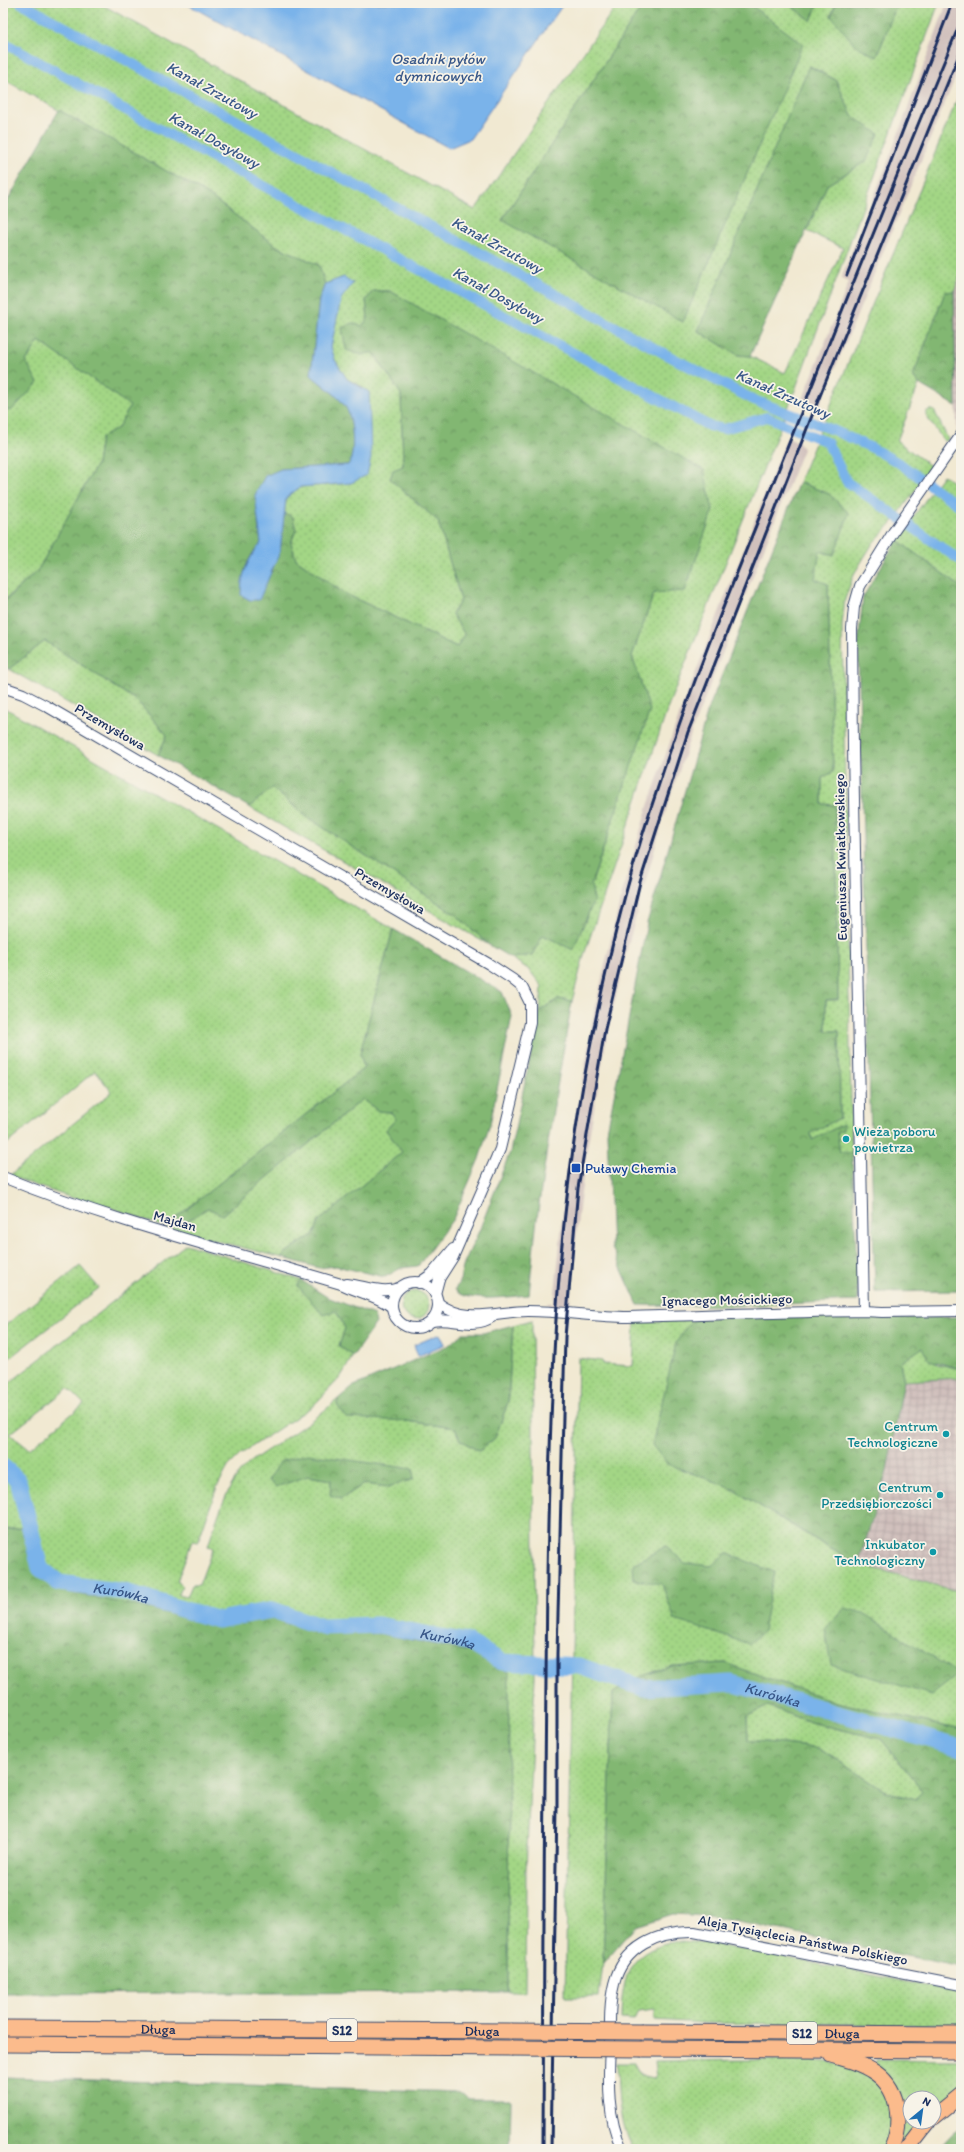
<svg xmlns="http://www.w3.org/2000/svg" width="964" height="2152" font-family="Itim,sans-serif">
  <defs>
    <pattern id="industrial-grid" width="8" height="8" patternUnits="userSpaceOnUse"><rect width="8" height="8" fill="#d0c0bc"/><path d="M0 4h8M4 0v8" fill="none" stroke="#b2a5a4"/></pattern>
    <pattern id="grass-dots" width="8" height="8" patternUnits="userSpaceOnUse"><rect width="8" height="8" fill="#a3d685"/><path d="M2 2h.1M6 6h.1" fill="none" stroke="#8cb875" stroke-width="1.8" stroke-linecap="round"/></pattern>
    <pattern id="forest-crowns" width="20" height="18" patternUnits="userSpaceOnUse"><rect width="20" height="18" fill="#82b772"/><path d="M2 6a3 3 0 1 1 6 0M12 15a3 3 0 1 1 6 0" fill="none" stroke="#6a9561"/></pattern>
  </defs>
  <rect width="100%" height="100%" fill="#f7f3e8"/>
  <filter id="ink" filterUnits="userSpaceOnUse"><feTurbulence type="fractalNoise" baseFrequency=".025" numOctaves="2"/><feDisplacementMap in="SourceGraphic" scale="8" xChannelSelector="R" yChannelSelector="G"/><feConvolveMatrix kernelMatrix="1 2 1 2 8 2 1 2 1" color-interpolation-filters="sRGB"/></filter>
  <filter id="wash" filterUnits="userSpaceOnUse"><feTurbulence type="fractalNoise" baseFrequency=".012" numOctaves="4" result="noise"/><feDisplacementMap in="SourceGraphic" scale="16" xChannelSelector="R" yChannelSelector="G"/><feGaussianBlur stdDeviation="0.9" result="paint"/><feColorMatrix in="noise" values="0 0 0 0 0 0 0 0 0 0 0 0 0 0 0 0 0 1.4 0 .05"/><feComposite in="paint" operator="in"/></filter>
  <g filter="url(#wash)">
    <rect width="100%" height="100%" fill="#f1e9d2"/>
    <g fill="url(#industrial-grid)">
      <path d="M961,274V434L957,432L954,291Z"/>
      <path d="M961,1379V1592L858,1565L880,1496L892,1449L904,1381Z"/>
    </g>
    <g fill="#d0c0bc">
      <path d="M947,3H961V64L819,407L812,409L801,404L849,282L841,278L887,164Z"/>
      <path d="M787,437L799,442L803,449L693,728L662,823L628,945L608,1030L586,1154L578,1216L570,1305H576L574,1307L548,1305L547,1303H554L567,1173L592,1026H591L620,900L646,812L680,713Z"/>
    </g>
    <g fill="url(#grass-dots)" stroke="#5f8272" fill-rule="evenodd">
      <path d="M3,3H99L475,210L618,3H644L502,220L802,44L748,3H787L811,21L818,3H836L831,16L877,57L897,3H939L792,398L671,699L584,955L572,1001L558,999L540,1011L542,986L528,969L511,958L532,955L543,935L573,949L594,900L591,886L649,710L632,656L654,593L685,590L713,510L445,323L390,291H373L366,300L368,319L362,326L373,352L401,394L403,466L390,479L438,521L461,600L452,614L465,635L457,647L344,593L296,559L291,543L296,530L292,517L284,513L286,498L300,487L351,483L363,387L347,379L335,360L331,347L344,277L325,284L319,265L278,247L207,194L3,79ZM810,66L836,80L852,116L866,161L827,185L807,231L843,248L785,373L750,356L738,355L698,331Z"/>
      <path d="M961,90V274L954,291L945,293L913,376L919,384L897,441L932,467L892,523L873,543L854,574L845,599L842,625L852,1153H840L837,1133L812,1140L811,1132L840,1118L839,1031H826V1000H838L835,805L822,804V778L833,772L828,584L814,579L820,551L833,555L829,494L799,482Z"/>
      <path d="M39,341L131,406L118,428L101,438L97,464L38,570L5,600L3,598V409L11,411L26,361Z"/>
      <path d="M929,410H933L935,412L948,439L947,441H944L926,416V412Z"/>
      <path d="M943,475L961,488V587L897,540Z"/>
      <path d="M45,641L137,701L167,735L158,755L9,669Z"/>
      <path d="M3,707L393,929L360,1053L364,1068L172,1221L178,1227L208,1208L222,1215L363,1099L378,1111L390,1112L396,1119L386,1130L402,1152L319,1221L314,1234L285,1253L283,1258L167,1228L106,1206L69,1197L9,1176L112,1092L95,1071L3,1147Z"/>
      <path d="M272,788L307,817L455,914L489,945L249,807Z"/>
      <path d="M186,1244L301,1280L298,1286L336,1310L345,1328L339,1346L353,1356L340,1378L313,1406L241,1454L228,1467L217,1487L198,1542L192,1541L177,1582L182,1586L179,1595L187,1597L192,1585H199L213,1548L208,1546C216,1522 223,1496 238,1475C248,1461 267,1451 281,1441C301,1428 320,1415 338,1399L337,1405L407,1421L455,1428L460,1440L479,1451L495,1438L508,1402L513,1325L532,1320L535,1677L526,1870L525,1992H508V1673L480,1654L378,1633L320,1634L278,1617L218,1627L147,1608L57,1590L37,1571L28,1527L3,1530V1388ZM68,1388L84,1404L29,1449L10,1434ZM308,1476L414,1479L388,1487L364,1484L341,1499L331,1480Z"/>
      <path d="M80,1266L99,1288L3,1363V1327Z"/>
      <circle cx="415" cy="1305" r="14"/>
      <path d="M662,1318H697L667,1464L727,1486L854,1563L961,1592V1730L836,1702L725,1663L672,1666L642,1676L613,1693L603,1963L599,1997H565L578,1358L603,1361V1364L633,1366L635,1321L661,1322ZM666,1546L685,1564L711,1566L675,1620L662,1584Z"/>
      <path d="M922,1347L937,1364L961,1369V1378L904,1381L900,1363Z"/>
      <path d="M768,1706L813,1723L881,1739L923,1791L916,1800L885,1791L818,1748L748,1740L747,1717Z"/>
      <path d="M680,1941L713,1943L961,1993V2025L704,2023L655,2020V2009L638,2011L634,2020L621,2019C622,1973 630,1949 680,1941Z"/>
      <path d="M274,2036L502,2038V2041L274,2040Z"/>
      <path d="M651,2039L961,2040V2045L651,2042Z"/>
      <path d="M877,2059L961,2060V2090L934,2111V2098H910V2122H922L900,2149H897L904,2126L874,2065Z"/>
      <path d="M755,2060C797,2061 875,2052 889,2104C890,2109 893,2115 892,2119C892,2129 888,2139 886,2149H632C618,2122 618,2093 617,2063H634C637,2074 644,2077 656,2078L654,2061Z"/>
    </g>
    <g fill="url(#forest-crowns)" stroke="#4e7368" fill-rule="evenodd">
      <path d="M644,3H748L803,44L683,322L502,220Z"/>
      <path d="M787,3H818L811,21Z"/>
      <path d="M836,3H897L877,57L855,45L831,16Z"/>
      <path d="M809,66L836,80L852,116L879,134L866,161L827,185L750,356L738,355L698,331Z"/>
      <path d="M59,110L207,194L278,247L319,265L325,284L319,300L311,375C322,385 336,394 345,406C353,416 356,456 348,465L281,469L258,523L261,543C247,558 241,574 242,595L250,600L280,552L284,513L293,517L296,530L291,543L296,559L344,593L457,647L465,635L452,614L461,600L438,521L390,479L393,470L403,466L401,394L373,352L362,355L346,350L342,328L352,323L362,326L368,319L366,300L373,291H390L704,470L713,510L685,591L654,593L632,656L650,710L591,885L594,900L573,950L543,935L532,955L511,958L489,945L455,914L307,817L272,788L249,807L158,755L167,735L137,701L45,641L9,669L3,668V598L6,600L38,570L97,464L101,438L118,428L130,406L39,341L26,361L38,383L11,411L3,409V209Z"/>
      <path d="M954,291L956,406L919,384L913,376L945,292Z"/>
      <path d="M799,482L829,494L849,513L834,555L820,551L815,579L828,584L833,772L822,778V804L835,805L838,999L826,1000V1031H839L840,1118L811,1133L812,1140L843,1124V1130L837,1133L840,1152L852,1153L858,1301L732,1306L638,1305L612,1248L607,1132L647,923L708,710Z"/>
      <path d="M897,540L961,587V1291L875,1292L858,645L863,597Z"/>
      <path d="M393,929L502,992L512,1016L490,1124L479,1159L453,1219L418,1266L401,1268L385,1277L336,1266L319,1268L283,1258L285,1253L314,1234L319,1221L402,1152L386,1130L396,1119L390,1112L378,1111L363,1099L222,1215L208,1208L177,1227L172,1221L364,1068L360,1053Z"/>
      <path d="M558,999L572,1001C555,1099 537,1197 529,1295C510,1296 468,1304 455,1290L460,1280L464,1263L479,1231L510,1152L540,1011Z"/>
      <path d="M301,1280L327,1297L374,1315L376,1323L353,1356L339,1346L345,1328L336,1311L323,1315L298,1286Z"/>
      <path d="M844,1315L880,1318L961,1317V1369L929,1360L922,1348L900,1363L904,1381L887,1471L858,1565L727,1486L667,1464L652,1445L676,1343L686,1327L697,1318Z"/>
      <path d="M513,1325L508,1402L495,1438L479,1451L460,1440L455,1428L407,1421L346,1418L337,1405L338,1399L352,1387L449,1345L463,1333H483Z"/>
      <path d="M307,1454L413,1469L414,1479L388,1487L364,1484L341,1499L330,1495L331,1480L308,1476L276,1487L268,1480L281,1461Z"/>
      <path d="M28,1527L37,1571L57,1590L147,1608L218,1627L278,1617L320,1634L378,1633L480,1654L509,1673L508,1992L3,1994V1530Z"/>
      <path d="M666,1546L685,1563L711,1566L726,1553L774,1572L763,1631L749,1644L675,1620L662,1584L634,1580L633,1564Z"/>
      <path d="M845,1608L863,1613L959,1674L932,1695L831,1665L825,1629Z"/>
      <path d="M725,1663L836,1702L961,1730V1967L708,1916L673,1914L635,1926L603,1963L613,1693L642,1676L672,1666ZM768,1706L813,1723L881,1739L923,1791L916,1800L885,1791L818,1748L748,1740L747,1717Z"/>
      <path d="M3,2077L460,2092L468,2099H511L510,2149H3Z"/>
      <path d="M961,2127V2149H937L953,2132Z"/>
    </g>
    <g fill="#7ab3ea" stroke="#4a71a4">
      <path d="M185,3H564L470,139L449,148Z"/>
      <path d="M344,277L353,283L341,299L331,347L335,360L347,379L369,392L371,457L367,475L351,483L300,487L286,498L280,552L259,600H250L241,595C241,574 248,559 261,543L255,495L265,476L281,469L348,465C356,456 353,416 345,406C337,394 322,385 311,375L319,300L325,284Z"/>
      <path d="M440,1334L445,1344L418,1356L414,1345Z"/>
    </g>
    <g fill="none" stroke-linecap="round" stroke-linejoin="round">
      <g stroke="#7ab3ea" stroke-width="10">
        <path d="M21,3L667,355L754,400L833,430L872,448L899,463L961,507"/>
        <path d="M3,42L212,158L709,426L724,429L767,417L827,442L847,482L961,561"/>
      </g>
      <path stroke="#7ab3ea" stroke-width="17" id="s1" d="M3,1467L18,1480L40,1568L59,1583L125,1592L218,1620L273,1610L322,1627L378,1625L468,1642L502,1662L579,1666L643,1688L731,1683L961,1748"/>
    </g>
  </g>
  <g filter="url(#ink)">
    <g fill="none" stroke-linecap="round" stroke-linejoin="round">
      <defs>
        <g id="minor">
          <path d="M3,687L23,694L48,707L489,964L512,979L522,987L530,1003V1023L500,1149L453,1257L439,1279L435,1294"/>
          <path d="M3,1177C113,1222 228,1250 341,1284C358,1292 378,1296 392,1307"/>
          <circle cx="415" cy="1305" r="23"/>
          <path d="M419,1283L432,1274L453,1249"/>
          <path d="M347,1284C365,1286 382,1294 399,1288"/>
          <path d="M438,1303C467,1325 496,1311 528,1311C562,1311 595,1317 628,1317C707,1315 786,1312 864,1311L882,1312L961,1311"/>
          <path d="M864,1311L853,749L852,629L854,607L860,586L894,531L961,435"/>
          <path d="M432,1321C453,1317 472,1330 492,1317"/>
          <path d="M622,2149C607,2117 608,2082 610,2047C610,2026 609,2004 614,1984C623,1947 658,1931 694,1932L961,1985"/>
        </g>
        <g id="highway">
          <path id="s2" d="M3,2028L511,2031"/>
          <path id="s3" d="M642,2032L961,2034"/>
          <path d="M3,2044L511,2048"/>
          <path d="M642,2049L961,2051"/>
          <path d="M831,2055C844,2059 859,2062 871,2070C899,2086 904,2122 891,2149"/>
          <path d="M934,2117L961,2095"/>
          <path d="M907,2149L928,2122"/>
        </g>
      </defs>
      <use href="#minor" stroke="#3b4b6f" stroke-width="12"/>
      <use href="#highway" stroke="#3b4b6f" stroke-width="17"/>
      <use href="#minor" stroke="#fff" stroke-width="10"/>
      <use href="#highway" stroke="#fbbb8c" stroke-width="15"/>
      <g stroke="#1b2f5e" stroke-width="3">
        <path d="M847,275L952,3"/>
        <path d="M543,2149C544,1958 544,1766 547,1575C550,1401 555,1229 588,1058C606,964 629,871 660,781C693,679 734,580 774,481C835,327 897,174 961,21"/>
        <path d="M551,2149L557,1807V1654L565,1337L578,1188L605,1029L640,882L688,732L815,408L961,50"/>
      </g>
      <defs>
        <g id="highway-bridge">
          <path d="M511,2031L642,2032"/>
          <path d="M511,2048L642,2049"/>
        </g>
      </defs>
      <use href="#highway-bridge" stroke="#3b4b6f" stroke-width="17" stroke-linecap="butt"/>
      <use href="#highway-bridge" stroke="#fbbb8c" stroke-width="15"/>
    </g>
  </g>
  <g fill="#0f9aa8" stroke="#f7f3e8" stroke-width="1.5">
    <circle cx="846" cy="1139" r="4"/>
    <circle cx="946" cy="1434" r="4"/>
    <circle cx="940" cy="1495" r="4"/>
    <circle cx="933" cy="1552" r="4"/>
  </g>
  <rect fill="#1a4fb4" stroke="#f7f3e8" stroke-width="1.5" x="571" y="1163" width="10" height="10" rx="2"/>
  <g text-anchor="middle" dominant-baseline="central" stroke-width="3.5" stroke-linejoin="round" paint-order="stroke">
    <g fill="#f7f3e8" stroke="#5d6a87" stroke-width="1">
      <rect x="327" y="2019" width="30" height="22" rx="3"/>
      <rect x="787" y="2022" width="30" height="22" rx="3"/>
    </g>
    <g font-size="13" font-weight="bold" fill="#1b2f5e">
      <text x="342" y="2030">S12</text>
      <text x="802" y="2033">S12</text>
    </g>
    <g font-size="14" fill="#1b2f5e" stroke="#f7f3e8">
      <text transform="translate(110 727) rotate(30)">Przemysłowa</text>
      <text transform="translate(841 857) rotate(-91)">Eugeniusza Kwiatkowskiego</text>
      <text transform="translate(390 891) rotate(30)">Przemysłowa</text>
      <text transform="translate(175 1221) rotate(16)">Majdan</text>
      <text transform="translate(727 1300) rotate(-1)">Ignacego Mościckiego</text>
      <text transform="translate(803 1940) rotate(11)">Aleja Tysiąclecia Państwa Polskiego</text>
      <text stroke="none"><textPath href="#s2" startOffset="155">Długa</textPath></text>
      <text stroke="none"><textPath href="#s2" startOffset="479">Długa</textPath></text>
      <text stroke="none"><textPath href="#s3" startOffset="200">Długa</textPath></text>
    </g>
    <g font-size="14" fill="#0d838f" stroke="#f7f3e8" text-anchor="end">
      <text x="854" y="1131" text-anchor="start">Wieża poboru<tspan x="854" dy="16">powietrza</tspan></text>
      <text x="938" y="1426">Centrum<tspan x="938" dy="16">Technologiczne</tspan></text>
      <text x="932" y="1487">Centrum<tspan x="932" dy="16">Przedsiębiorczości</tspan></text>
      <text x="925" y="1544">Inkubator<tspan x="925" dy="16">Technologiczny</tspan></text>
    </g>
    <g font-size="14" fill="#164399" stroke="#f7f3e8" text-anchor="start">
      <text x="585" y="1168">Puławy Chemia</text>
    </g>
    <g font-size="15" font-style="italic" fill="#385788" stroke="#f7f3e8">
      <text x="438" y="59">Osadnik pyłów<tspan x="438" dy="17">dymnicowych</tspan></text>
      <text transform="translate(212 90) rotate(29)">Kanał Zrzutowy</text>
      <text transform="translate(214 140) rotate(29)">Kanał Dosyłowy</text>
      <text transform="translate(497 245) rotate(29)">Kanał Zrzutowy</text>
      <text transform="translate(498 295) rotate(29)">Kanał Dosyłowy</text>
      <text transform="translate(783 394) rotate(24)">Kanał Zrzutowy</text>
      <text stroke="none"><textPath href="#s1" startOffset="197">Kurówka</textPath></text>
      <text stroke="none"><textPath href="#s1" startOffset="533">Kurówka</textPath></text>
      <text stroke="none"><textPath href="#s1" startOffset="869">Kurówka</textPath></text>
    </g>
  </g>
  <rect width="964" height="2152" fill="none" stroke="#f7f3e8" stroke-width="16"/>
  <g transform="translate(922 2110) rotate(29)"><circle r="19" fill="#f7f3e8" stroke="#9fa5b1"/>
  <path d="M0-3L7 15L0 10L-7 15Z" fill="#1f6fb2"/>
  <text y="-6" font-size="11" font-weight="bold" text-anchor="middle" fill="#1b2f5e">N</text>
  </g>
</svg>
